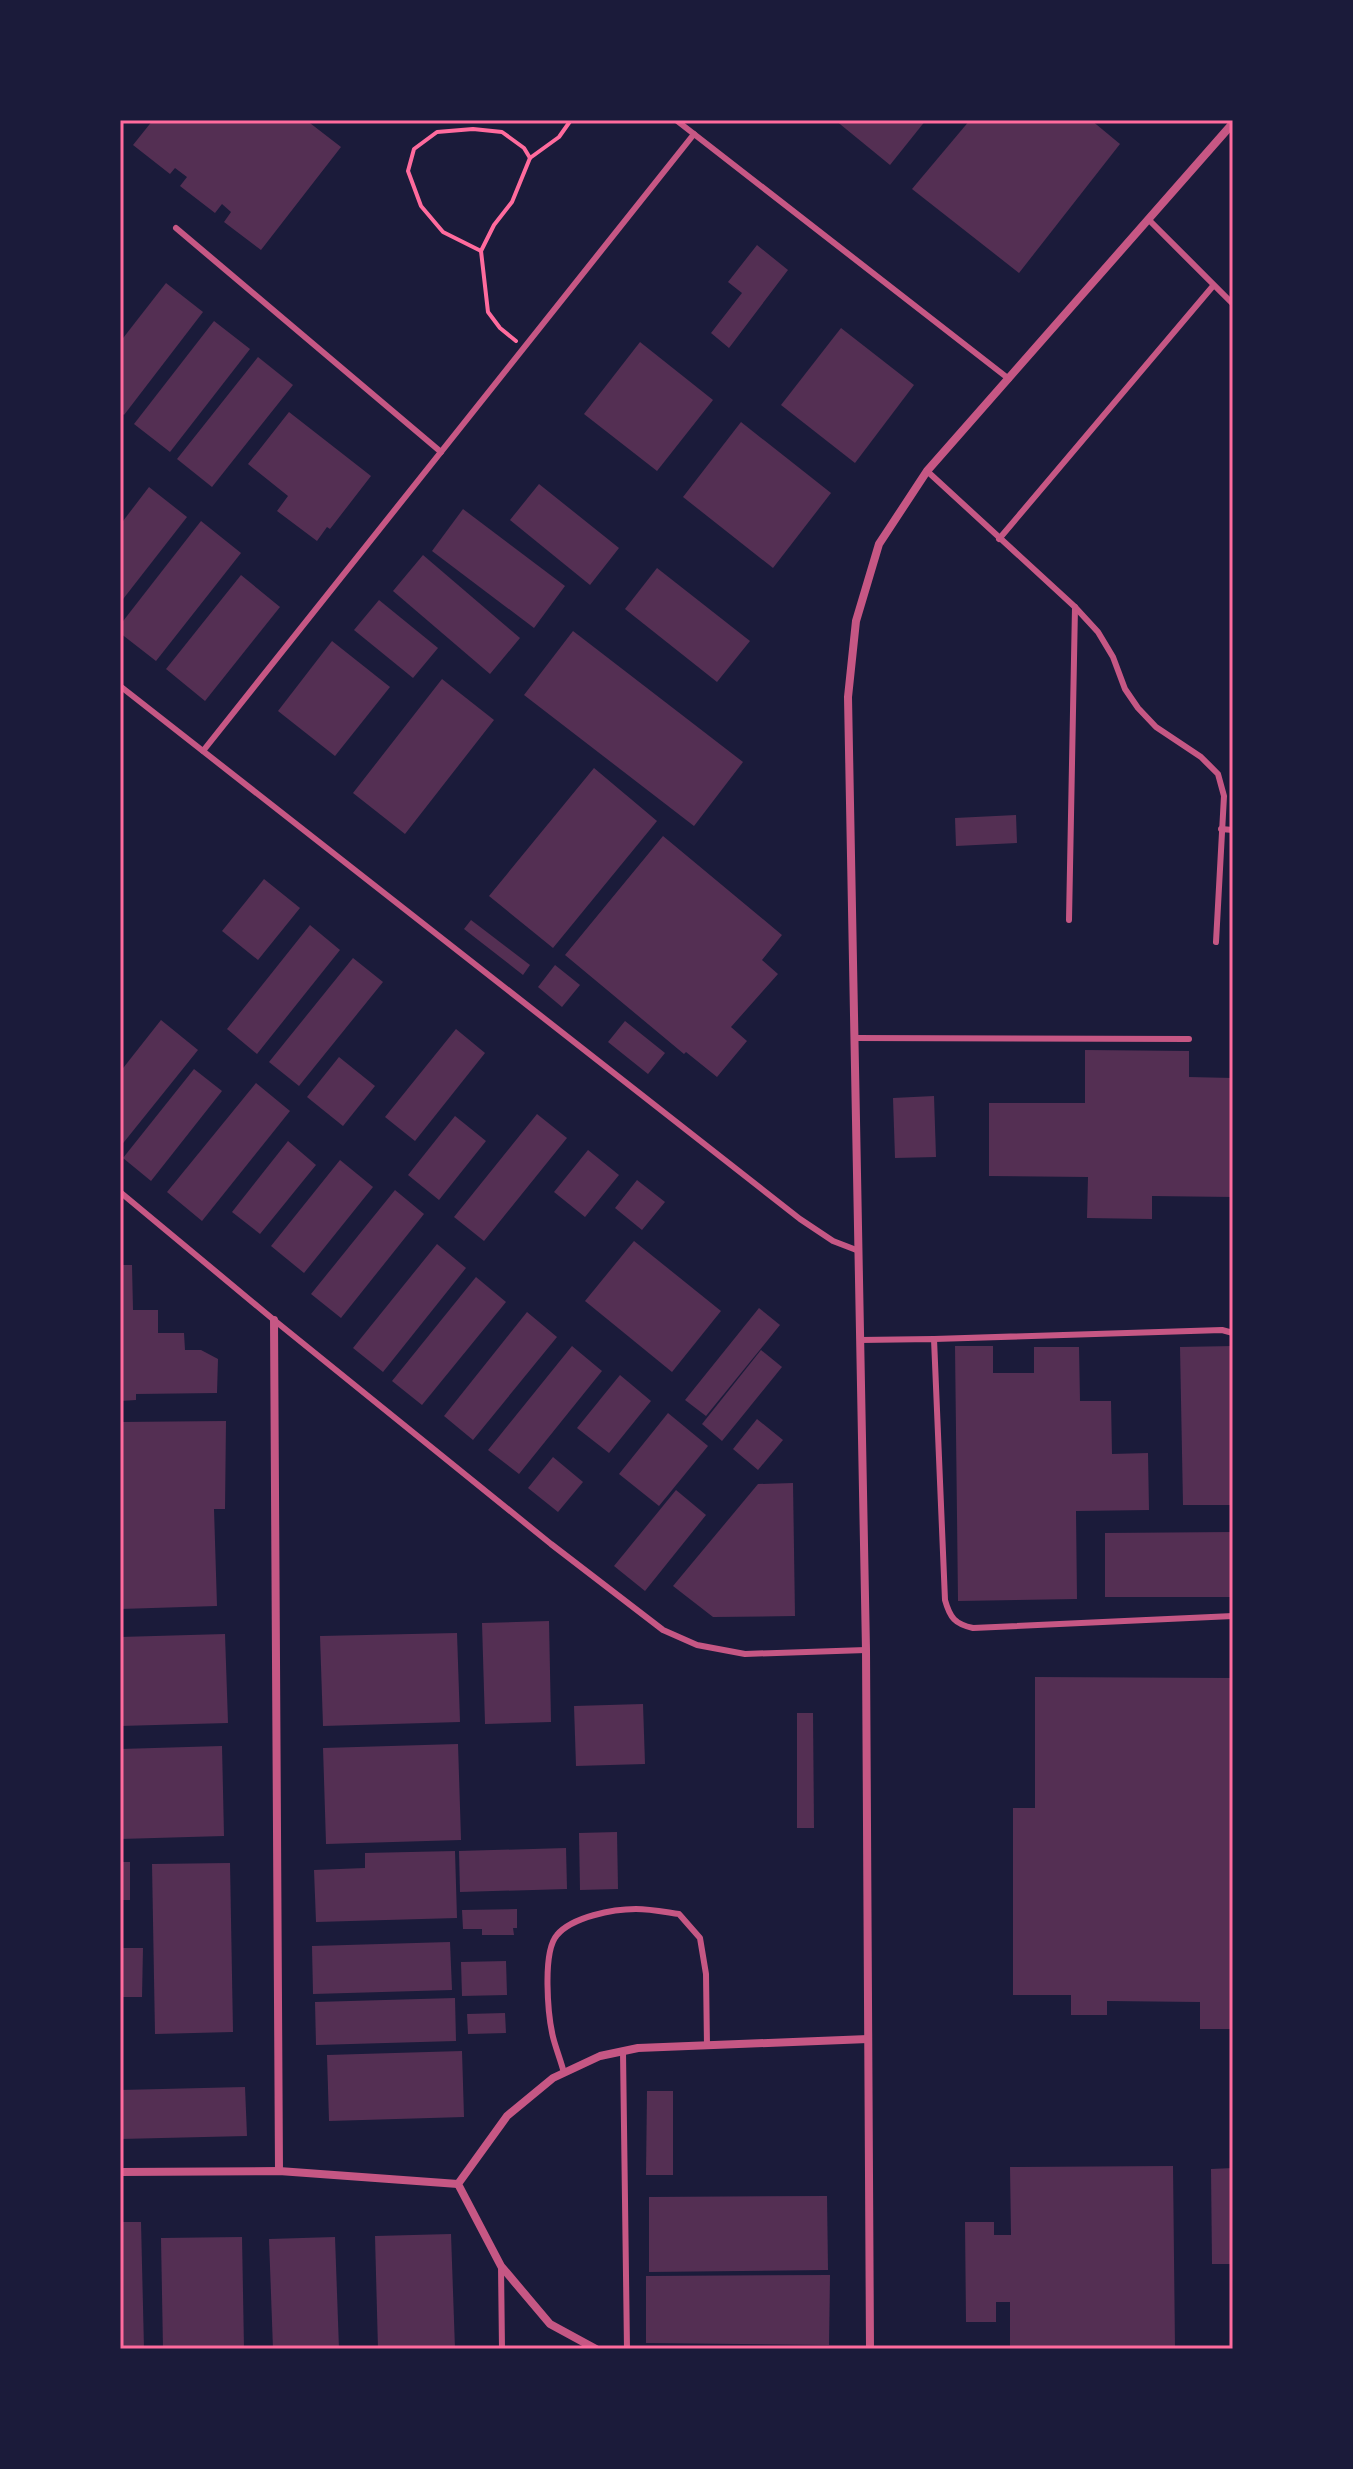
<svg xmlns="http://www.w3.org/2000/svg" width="1353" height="2469" font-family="Cabin,sans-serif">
  <rect width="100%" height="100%" fill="#1b1b3a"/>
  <g fill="#542f53">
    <path d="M153,120H306L341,147L261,250L224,222L231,212L222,204L215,213L180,186L187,177L175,168L170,174L133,145Z"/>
    <path d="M835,120H926L890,165Z"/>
    <path d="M970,120H1091L1120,144L1019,273L912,189Z"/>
    <path d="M757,245L788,270L729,348L711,333L742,293L728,282Z"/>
    <path d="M166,283L203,312L124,415L120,412V342Z"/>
    <path d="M214,321L250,349L170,452L134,424Z"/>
    <path d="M841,328L914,385L855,463L781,405Z"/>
    <path d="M640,342L713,400L657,471L584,414Z"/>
    <path d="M258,357L293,385L212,487L177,459Z"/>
    <path d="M289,412L371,476L330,529L327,527L317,541L277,511L288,496L248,464Z"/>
    <path d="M741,422L831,493L773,568L683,497Z"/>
    <path d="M539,484L619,548L590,585L510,520Z"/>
    <path d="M149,487L187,517L120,603V525Z"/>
    <path d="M463,509L565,586L534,628L432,551Z"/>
    <path d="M201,521L241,553L156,661L120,633V625Z"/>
    <path d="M423,555L520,638L490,674L393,591Z"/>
    <path d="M657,568L750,641L717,682L625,609Z"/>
    <path d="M241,575L280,607L205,701L166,669Z"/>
    <path d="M379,600L438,648L413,678L354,630Z"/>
    <path d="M573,631L743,762L694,826L524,695Z"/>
    <path d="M332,641L390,687L335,756L278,711Z"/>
    <path d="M442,679L494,720L405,834L353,793Z"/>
    <path d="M594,768L657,821L553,948L489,896Z"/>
    <path d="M1016,815L1017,843L956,846L955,818Z"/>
    <path d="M663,836L782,935L762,960L778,974L731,1027L747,1041L717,1077L686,1052L684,1054L565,955Z"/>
    <path d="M264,879L300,908L258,960L222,931Z"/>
    <path d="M471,920L530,965L523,975L464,929Z"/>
    <path d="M310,925L340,950L257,1054L227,1029Z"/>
    <path d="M353,958L383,982L299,1086L269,1062Z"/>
    <path d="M555,965L580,985L562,1007L538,987Z"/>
    <path d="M161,1020L198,1050L120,1147V1072Z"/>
    <path d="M625,1021L665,1053L648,1074L608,1042Z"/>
    <path d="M456,1029L485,1053L415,1141L385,1117Z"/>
    <path d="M1085,1050L1189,1051V1077L1233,1078V1197L1152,1196V1219L1087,1218L1088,1177L989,1176V1103H1085Z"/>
    <path d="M339,1057L375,1086L343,1126L307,1097Z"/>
    <path d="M194,1069L222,1091L151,1181L123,1158Z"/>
    <path d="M256,1083L290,1111L202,1221L167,1192Z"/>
    <path d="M934,1096L936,1157L895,1158L893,1098Z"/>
    <path d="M537,1114L567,1138L484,1241L454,1217Z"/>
    <path d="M455,1116L486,1141L439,1200L408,1175Z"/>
    <path d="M288,1141L316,1165L260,1234L232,1212Z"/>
    <path d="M588,1150L619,1175L585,1217L554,1192Z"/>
    <path d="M340,1160L373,1187L304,1273L271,1246Z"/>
    <path d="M637,1180L665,1202L642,1230L615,1208Z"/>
    <path d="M395,1190L424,1214L341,1318L311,1294Z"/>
    <path d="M634,1241L721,1311L672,1372L585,1301Z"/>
    <path d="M437,1244L466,1268L383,1372L353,1348Z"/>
    <path d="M120,1265H132L133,1310H158V1333H184L185,1350H201L218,1359L217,1393L136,1394V1400L120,1401Z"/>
    <path d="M476,1277L506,1302L422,1405L392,1381Z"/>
    <path d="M759,1308L780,1325L706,1416L685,1400Z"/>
    <path d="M527,1312L557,1337L473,1440L444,1416Z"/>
    <path d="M572,1346L602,1371L519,1474L488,1450Z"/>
    <path d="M955,1346H993V1373H1034V1347H1079L1080,1401H1111L1112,1454L1148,1453L1149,1510L1076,1511L1077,1599L958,1601Z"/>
    <path d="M1233,1346V1505H1183L1180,1347Z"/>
    <path d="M761,1350L782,1367L722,1441L702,1424Z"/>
    <path d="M620,1375L651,1401L609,1453L577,1428Z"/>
    <path d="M668,1413L708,1446L659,1506L619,1474Z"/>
    <path d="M757,1419L783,1440L758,1470L733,1449Z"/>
    <path d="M226,1421L225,1509H214L217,1606L120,1609V1422Z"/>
    <path d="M553,1457L583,1482L558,1512L528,1488Z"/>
    <path d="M793,1483L795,1616L713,1617L673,1586L758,1484Z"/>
    <path d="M676,1490L706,1515L645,1591L614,1566Z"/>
    <path d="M1233,1532V1597H1105V1533Z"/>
    <path d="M549,1621L551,1722L485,1724L482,1623Z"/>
    <path d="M457,1633L460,1722L323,1726L320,1636Z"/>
    <path d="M225,1634L228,1723L120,1726V1637Z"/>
    <path d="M1035,1677L1233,1678V2029H1200V2002L1107,2001V2015H1071V1995H1013V1808H1035Z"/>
    <path d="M643,1704L645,1764L576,1766L574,1706Z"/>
    <path d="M797,1713H813L814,1828H797Z"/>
    <path d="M458,1744L461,1840L326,1844L323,1748Z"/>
    <path d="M222,1746L224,1836L120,1839V1749Z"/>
    <path d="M617,1832L618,1889L580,1890L579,1833Z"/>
    <path d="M566,1848L567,1889L460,1892L459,1851Z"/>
    <path d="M455,1851L457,1918L316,1922L314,1870L365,1868V1853Z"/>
    <rect x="120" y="1862" width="10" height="38"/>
    <path d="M230,1863L233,2032L155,2034L152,1864Z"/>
    <path d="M517,1909V1928H513L514,1935H482V1929H463L462,1910Z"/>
    <path d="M450,1942L452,1990L313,1994L312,1946Z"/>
    <path d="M120,1948H143L142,1997H120Z"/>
    <path d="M506,1961L507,1995L462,1996L461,1962Z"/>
    <path d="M455,1998L456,2041L316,2045L315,2002Z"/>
    <path d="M505,2013L506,2033L468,2034L467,2014Z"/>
    <path d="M462,2051L464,2117L329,2121L327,2055Z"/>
    <path d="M245,2087L247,2136L120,2139V2090Z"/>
    <path d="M647,2091H673V2175H646Z"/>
    <path d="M1173,2166L1175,2349H1010V2302H996V2322H966L965,2222H994V2235H1011L1010,2167Z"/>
    <path d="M1233,2168V2264H1212L1211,2169Z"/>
    <path d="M827,2196L828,2270L649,2272V2197Z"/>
    <path d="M120,2222H141L144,2349H120Z"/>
    <path d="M451,2234L455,2349H378L375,2236Z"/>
    <path d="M242,2237L244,2349H163L161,2238Z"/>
    <path d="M335,2237L339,2349H273L269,2239Z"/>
    <path d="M830,2275L829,2345L646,2343V2276Z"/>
  </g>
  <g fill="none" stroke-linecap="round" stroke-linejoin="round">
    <g stroke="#ff6b9d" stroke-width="4">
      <path d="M481,251L443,232L421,206L408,171L414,149L437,132L473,129L502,132L524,148L530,158"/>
      <path d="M516,341L500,328L488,312L481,251L494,225L512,202L530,158L559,137L571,120"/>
    </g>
    <g stroke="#c65784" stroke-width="6">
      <path d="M676,120L1009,379"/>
      <path d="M1149,220L1233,304"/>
      <path d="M176,228L441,452"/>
      <path d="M927,471L1075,607L1098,632L1113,657L1125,689L1138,708L1156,727L1201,757L1218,774L1224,796L1216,942"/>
      <path d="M999,539L1213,286"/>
      <path d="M120,686L800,1219L833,1241L859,1251"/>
      <path d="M203,751L694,134"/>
      <path d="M1221,829L1233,830"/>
      <path d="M1069,920L1075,607"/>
      <path d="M854,1038L1189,1039"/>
      <path d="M120,1192L274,1320L551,1544L663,1630L697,1645L745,1654L866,1650"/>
      <path d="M934,1339L1222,1330L1233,1333"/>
      <path d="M860,1340L934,1339L945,1600C950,1618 955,1624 973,1628L1233,1616"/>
      <path d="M623,2052L627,2349"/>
      <path d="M564,2073C561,2061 556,2049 553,2037C548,2016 542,1952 557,1935C572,1917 613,1909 636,1909C650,1909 665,1912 679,1914L700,1938L706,1974L707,2046"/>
      <path d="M501,2266L502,2349"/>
    </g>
    <g stroke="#c65784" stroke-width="8">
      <path d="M274,1320L279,2171"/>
      <path d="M120,2172L279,2171L458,2184"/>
      <path d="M596,2349L550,2324L501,2266L458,2184L507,2116L553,2078L600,2056L638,2048L868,2039"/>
      <path d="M870,2349L866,1650L848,697L856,621L879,544L927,471L1233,123"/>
    </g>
  </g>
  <rect width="1353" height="2469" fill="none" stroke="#1b1b3a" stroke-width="244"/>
  <rect x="122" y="122" width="1109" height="2225" fill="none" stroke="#ff6b9d" stroke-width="3"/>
</svg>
